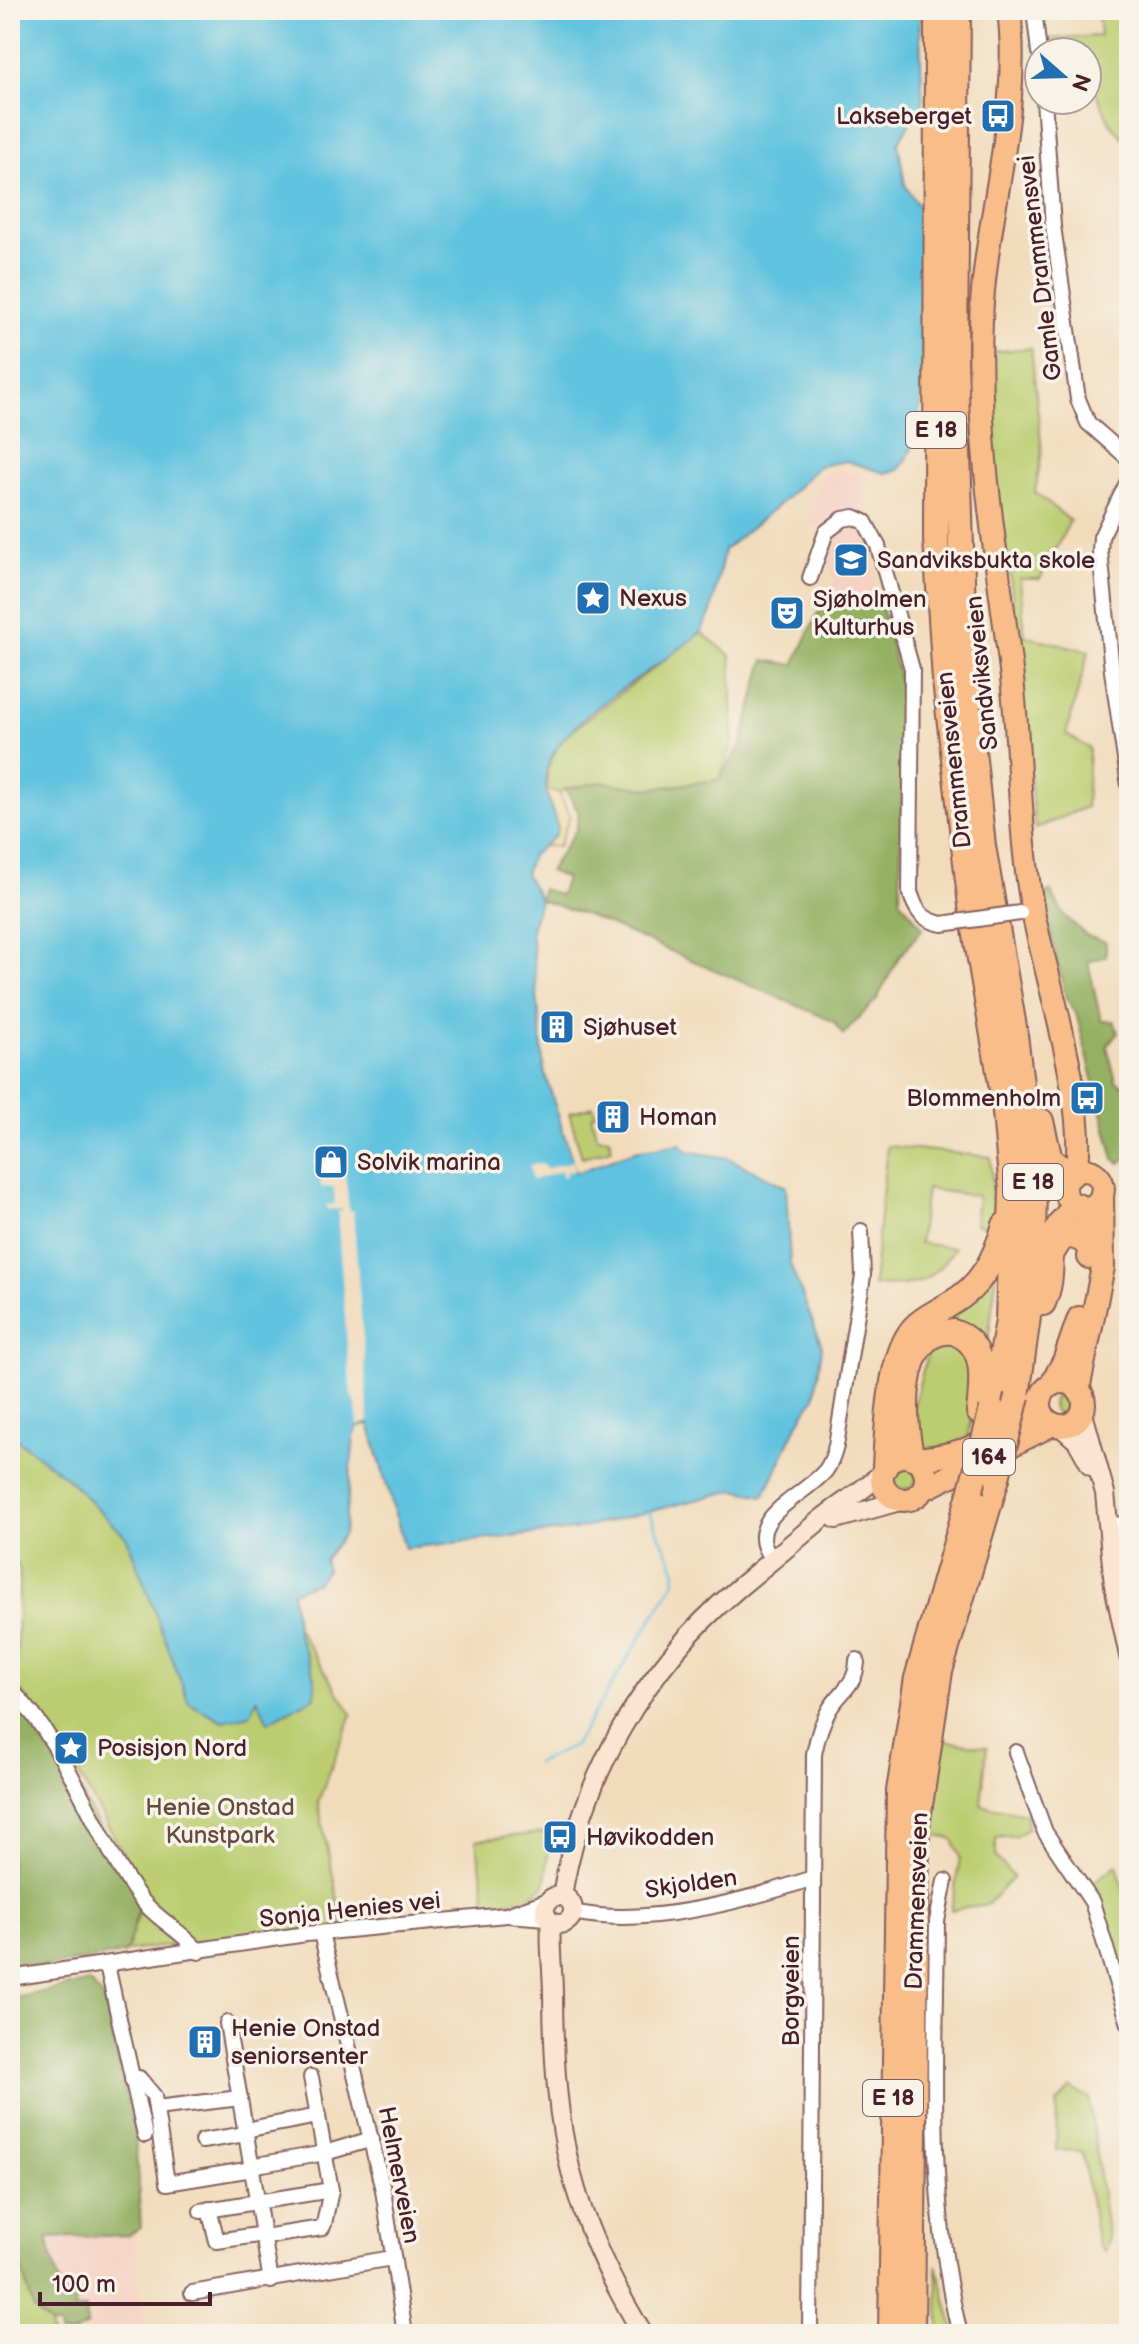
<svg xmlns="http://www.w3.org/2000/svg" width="1139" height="2344" font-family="'Balsamiq Sans',sans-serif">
  <rect width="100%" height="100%" fill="#f7f3e8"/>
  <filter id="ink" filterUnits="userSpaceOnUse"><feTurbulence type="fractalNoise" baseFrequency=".0125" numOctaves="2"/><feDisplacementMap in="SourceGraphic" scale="16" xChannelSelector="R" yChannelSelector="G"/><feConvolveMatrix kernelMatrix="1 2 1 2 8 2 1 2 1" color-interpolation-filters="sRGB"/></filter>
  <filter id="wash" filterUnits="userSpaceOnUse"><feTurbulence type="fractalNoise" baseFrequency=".006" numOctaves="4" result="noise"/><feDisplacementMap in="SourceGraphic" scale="32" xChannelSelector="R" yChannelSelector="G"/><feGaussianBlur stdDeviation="1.8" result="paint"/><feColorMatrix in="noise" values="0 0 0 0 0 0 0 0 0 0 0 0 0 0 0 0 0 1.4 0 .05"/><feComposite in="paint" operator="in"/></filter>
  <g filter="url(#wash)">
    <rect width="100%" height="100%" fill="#f2dbbb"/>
    <g fill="#f5d2c2">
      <path d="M837,469L862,476L870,519L876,591L835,599L824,528L806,525L820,480L827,471Z"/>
      <path d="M32,2229L133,2235L145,2327L71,2331Z"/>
    </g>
    <g fill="#bbcd70" stroke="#82764e" stroke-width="2">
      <path d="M1098,10H1129V145L1110,123L1093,86L1087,84V52H1043L1042,39L1100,36Z"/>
      <path d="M1031,348L1042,452L1035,492L1070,521L1040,579H1020L1025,636L1089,651L1066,734L1089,748L1086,807L1035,829L1010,575L993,464L991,352Z"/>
      <path d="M701,632L731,656L733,743L719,780L646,789L601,783L558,792L546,790L547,770L561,739Z"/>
      <path d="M593,1106L595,1114L591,1116L597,1137L609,1138L612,1149L582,1157L569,1113Z"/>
      <path d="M887,1146L991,1157L994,1227L975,1224L978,1196L926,1189L919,1243L955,1248C926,1287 920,1285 873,1286Z"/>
      <path d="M997,1271L987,1348L933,1327Z"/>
      <path d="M930,1344H967L973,1414L966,1445L922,1449L910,1419Z"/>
      <circle cx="1062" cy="1404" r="10"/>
      <path d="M10,1434L68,1479L127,1538L189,1703L223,1721L250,1715L256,1698L265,1713L297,1633L294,1623L352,1714L318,1802L343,1925L126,1951L146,1893L60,1742L15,1684L20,1569L10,1555Z"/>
      <circle cx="904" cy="1477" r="12"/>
      <path d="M941,1740L987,1747L981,1805L1026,1814L1028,1829L1016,1836L996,1838V1857L1013,1877L988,1904L951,1910L960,1858L953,1839L929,1833Z"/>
      <path d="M550,1832L545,1886L527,1898L487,1905L476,1840Z"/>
      <path d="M1117,1865L1129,1910V2015L1089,1886Z"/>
      <path d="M1071,2088L1089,2098L1108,2240L1104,2251L1098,2245L1082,2151L1056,2150L1057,2104Z"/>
      <path d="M10,2190L52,2334H10Z"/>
      <path d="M937,2265L955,2334H939Z"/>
    </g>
    <g fill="#94b062" stroke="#6f6846" stroke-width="2">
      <path d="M881,602L904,701L900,900L923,928L899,957L877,999L843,1035L833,1021L589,916L540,900L542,889L560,895L566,878L549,871L576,830L579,813L565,789L601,782L647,789L719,780L742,743L764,660L794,665L819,611Z"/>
      <path d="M1051,892L1064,915L1087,936L1106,942V956L1088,962L1101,1021H1114L1118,1033L1107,1046L1116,1081L1129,1089V1156L1120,1163L1114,1159L1076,1013L1066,998L1044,905V894Z"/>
      <path d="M10,1697L53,1740L140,1903L126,1953L10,1973Z"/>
      <path d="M88,1982L104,1998L135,2134L141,2228L128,2235L47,2238L61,2291L75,2301L74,2309H85L87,2326L72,2334H60L59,2326H51L34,2310L10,2231V1999Z"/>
    </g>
    <path fill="#eeda9e" stroke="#9c7c64" stroke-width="2" d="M546,790L558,792L570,816L558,847L543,846L555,836Z"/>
    <path fill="#60c3df" stroke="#557185" stroke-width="2" d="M10,10H919L923,110L913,118L898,143L905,185L923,214L922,385L916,439L906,461L898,470L885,473L846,461L819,466L783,501L724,550L711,612L701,632C662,667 558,719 547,769C542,792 552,807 558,828L555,836L531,856L525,874L540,900L531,930L544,1070L576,1173L634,1151L681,1144L687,1151L728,1158L786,1187L790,1264L822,1346L815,1397L797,1425L764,1496L736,1490L574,1530L405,1548L369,1424L358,1426L354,1437L344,1534L324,1560L327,1570L317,1582L292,1592L297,1633L315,1677V1697L268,1722L257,1699L250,1715L223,1721L189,1703L127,1538L68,1479L10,1434L16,1392L10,1387Z"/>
    <g fill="#f2dbbb">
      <path d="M316,1158H347V1165L336,1166V1173H345L349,1211H353L369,1422L358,1426L356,1404L351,1395L338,1223V1212L344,1209H327V1205L335,1204L334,1187H321L320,1174L333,1173V1166L315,1165Z"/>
      <path d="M573,1161L575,1170L565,1172L566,1176L563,1177L561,1171L532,1180L530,1166L542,1163L546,1169Z"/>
    </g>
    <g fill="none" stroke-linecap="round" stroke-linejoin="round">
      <path stroke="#60c3df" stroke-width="3" d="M536,1763L574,1746L674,1583L676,1571L649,1512"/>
    </g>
  </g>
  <g filter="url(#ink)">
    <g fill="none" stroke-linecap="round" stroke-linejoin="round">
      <defs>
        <g id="street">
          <path d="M1034,10L1039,52"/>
          <path d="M1044,100L1053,226L1078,399L1088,423L1129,459"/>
          <path d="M1129,479L1101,537L1100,551L1112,671L1129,786"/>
          <path d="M810,578L826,532L843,519L854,517L865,522L878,546L912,669L910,892C916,911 922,920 942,924"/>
          <path d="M1109,1526L1129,1523"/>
          <path d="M773,1560C738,1520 804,1497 826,1470C831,1463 834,1454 836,1446L863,1276L861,1231"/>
          <path d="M10,1689C71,1748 90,1831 140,1898C156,1919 182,1931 199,1952"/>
          <path d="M1016,1752L1045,1832L1092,1902L1129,2024"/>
          <path d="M945,1881L937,1921C936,2060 926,2199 960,2334"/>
          <path d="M573,1912C645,1928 745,1901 813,1878"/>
          <path d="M507,1915L548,1918"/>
          <path d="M321,1933L383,2190L405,2334"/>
          <path d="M107,1965L145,2135"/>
          <path d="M10,1978L306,1934L506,1915L549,1900"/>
          <path d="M227,2023L271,2281"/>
          <path d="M132,2080L139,2078L154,2096L167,2183L252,2169"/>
          <path d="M156,2108L240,2098"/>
          <path d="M245,2130L318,2116"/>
          <path d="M202,2141L246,2134"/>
          <path d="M251,2166L325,2153L372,2139"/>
          <path d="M209,2209L217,2241L264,2234"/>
          <path d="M201,2211L331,2190"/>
          <path d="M264,2237L322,2228L324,2224L331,2190L311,2077"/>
          <path d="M192,2293L392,2258"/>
          <path d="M810,2334L814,1754C817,1739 821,1724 829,1710C840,1691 857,1685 857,1660"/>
        </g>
        <g id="secondary">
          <path d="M1082,1410L1105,1493L1114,1585L1129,1656"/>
          <path d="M1060,1426L1077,1441L1091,1466"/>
          <path d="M836,1519L903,1500"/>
          <path d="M562,1896C581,1778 645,1667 736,1590C764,1567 792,1543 820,1520C841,1503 863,1491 883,1472"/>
          <circle cx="559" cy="1910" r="14"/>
          <path d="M551,1922C549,1946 553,1971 553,1995C554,2135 570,2213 643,2334"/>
        </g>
        <g id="primary">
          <path d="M1009,10C1022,116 985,216 981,321C976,440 996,554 1011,670C1021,752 1018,835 1034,917C1048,983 1088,1110 1076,1172"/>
          <circle cx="1084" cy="1189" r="19"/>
          <path d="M1082,1207L1089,1228V1257"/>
          <circle cx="1062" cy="1404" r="22"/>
          <path d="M1051,1385L1064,1361L1079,1318"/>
          <path d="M1078,1390L1103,1267L1102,1193"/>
          <circle cx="904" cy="1478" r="22"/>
          <path d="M915,1459C964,1456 1008,1437 1041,1398"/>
          <path d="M924,1489L1053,1424"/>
        </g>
        <g id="highway">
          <path d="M937,10L936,540L945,681L971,906L1004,1101L1012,1191L1008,1321L992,1409"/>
          <path d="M958,10L955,357L965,673L983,846L1014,1027L1034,1190L1032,1288L1017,1396"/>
          <path d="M1041,1121L1050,1160L1071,1175"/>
          <path d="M1052,1253L1060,1240L1070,1235L1083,1240L1090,1249"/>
          <path d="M1043,1303C1061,1262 1035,1241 1077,1206"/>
          <path d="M912,1457C902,1422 898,1327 953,1332C988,1343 982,1382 979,1412"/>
          <path d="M885,1467C887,1430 889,1356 914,1328C924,1317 938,1312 950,1304C982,1286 995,1259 1005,1225"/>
          <path d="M891,2334L899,1791L917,1678L971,1490"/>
          <path d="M912,2334L917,1826L940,1671L997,1478"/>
        </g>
      </defs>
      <use href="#street" stroke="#85615d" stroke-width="18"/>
      <use href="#secondary" stroke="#85615d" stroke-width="22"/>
      <use href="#primary" stroke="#85615d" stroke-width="26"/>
      <use href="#highway" stroke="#85615d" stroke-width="28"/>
      <use href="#street" stroke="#fff" stroke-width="14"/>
      <use href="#secondary" stroke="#fce5d0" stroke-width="18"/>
      <use href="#primary" stroke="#f8bd89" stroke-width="22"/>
      <use href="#highway" stroke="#f8bd89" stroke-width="24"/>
      <defs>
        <path id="street-bridge" d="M942,924L1020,913"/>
        <g id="highway-bridge">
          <path d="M997,1478L1017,1396"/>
          <path d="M971,1490L992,1409"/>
        </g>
      </defs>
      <use href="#street-bridge" stroke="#85615d" stroke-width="18" stroke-linecap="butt"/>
      <use href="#highway-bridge" stroke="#85615d" stroke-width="28" stroke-linecap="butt"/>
      <use href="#street-bridge" stroke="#fff" stroke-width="14"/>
      <use href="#highway-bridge" stroke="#f8bd89" stroke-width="24"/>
    </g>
  </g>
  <defs>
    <symbol id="bus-square" viewBox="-11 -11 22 22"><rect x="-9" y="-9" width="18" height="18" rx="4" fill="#1f6fb2" stroke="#f7f3e8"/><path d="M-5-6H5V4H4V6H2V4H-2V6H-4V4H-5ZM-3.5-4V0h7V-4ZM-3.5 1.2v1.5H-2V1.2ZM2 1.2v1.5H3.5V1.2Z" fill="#fff"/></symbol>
    <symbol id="school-square" viewBox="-11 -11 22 22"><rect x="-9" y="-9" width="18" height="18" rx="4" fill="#1f6fb2" stroke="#f7f3e8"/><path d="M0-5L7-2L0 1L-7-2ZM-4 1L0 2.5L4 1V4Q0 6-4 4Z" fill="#fff"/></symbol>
    <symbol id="sight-square" viewBox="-11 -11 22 22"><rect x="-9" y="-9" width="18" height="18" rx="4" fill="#1f6fb2" stroke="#f7f3e8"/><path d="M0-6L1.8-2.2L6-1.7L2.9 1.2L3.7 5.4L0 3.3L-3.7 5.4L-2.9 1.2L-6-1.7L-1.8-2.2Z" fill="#fff"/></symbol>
    <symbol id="theatre-square" viewBox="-11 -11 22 22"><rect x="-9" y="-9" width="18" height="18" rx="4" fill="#1f6fb2" stroke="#f7f3e8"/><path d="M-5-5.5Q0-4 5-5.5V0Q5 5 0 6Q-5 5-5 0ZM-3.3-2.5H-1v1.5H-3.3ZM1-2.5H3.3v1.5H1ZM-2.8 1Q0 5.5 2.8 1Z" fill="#fff"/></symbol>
    <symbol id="building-square" viewBox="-11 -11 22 22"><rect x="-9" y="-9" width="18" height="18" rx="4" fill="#1f6fb2" stroke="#f7f3e8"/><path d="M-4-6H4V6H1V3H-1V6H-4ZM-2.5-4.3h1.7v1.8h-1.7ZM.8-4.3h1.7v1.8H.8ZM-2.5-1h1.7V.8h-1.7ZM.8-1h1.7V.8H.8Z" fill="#fff"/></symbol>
    <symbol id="shop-square" viewBox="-11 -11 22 22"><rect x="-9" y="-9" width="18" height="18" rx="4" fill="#1f6fb2" stroke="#f7f3e8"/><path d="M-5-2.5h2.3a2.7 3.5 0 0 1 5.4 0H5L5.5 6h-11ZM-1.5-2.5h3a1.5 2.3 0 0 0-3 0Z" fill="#fff"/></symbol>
  </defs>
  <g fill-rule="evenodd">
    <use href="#bus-square" x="978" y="96" width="40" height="40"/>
    <use href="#school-square" x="831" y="540" width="40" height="40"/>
    <use href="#sight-square" x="573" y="578" width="40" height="40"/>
    <use href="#theatre-square" x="767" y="593" width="40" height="40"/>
    <use href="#building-square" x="537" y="1007" width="40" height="40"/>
    <use href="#bus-square" x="1067" y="1078" width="40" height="40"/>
    <use href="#building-square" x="593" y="1097" width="40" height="40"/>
    <use href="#shop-square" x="311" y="1142" width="40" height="40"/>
    <use href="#sight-square" x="51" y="1728" width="40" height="40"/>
    <use href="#bus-square" x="540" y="1817" width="40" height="40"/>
    <use href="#building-square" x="185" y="2022" width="40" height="40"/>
  </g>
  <g text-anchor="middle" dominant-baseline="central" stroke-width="7" stroke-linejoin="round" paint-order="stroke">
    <g fill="#f7f3e8" stroke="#7e5f64" stroke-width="2">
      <rect x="906" y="412" width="60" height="36" rx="6"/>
      <rect x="1003" y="1164" width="60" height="36" rx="6"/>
      <rect x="963" y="1439" width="52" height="36" rx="6"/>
      <rect x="863" y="2080" width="60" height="36" rx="6"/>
    </g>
    <g font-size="22" font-weight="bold" fill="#4a1f2b">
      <text x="936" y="430">E 18</text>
      <text x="1033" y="1182">E 18</text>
      <text x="989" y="1457">164</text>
      <text x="893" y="2098">E 18</text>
    </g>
    <g font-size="24" fill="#4a1f2b" stroke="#f7f3e8" text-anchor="start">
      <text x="972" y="116" text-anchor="end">Lakseberget</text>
      <text x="877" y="560">Sandviksbukta skole</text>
      <text x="619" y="598">Nexus</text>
      <text x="813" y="599">Sjøholmen<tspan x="813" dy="28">Kulturhus</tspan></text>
      <text x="583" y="1027">Sjøhuset</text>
      <text x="1061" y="1098" text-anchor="end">Blommenholm</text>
      <text x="639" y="1117">Homan</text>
      <text x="357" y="1162">Solvik marina</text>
      <text x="97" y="1748">Posisjon Nord</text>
      <text x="586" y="1837">Høvikodden</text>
      <text x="231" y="2028">Henie Onstad<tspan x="231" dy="28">seniorsenter</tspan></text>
    </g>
    <g font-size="24" fill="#4a1f2b" stroke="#f7f3e8">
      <text transform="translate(1040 268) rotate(-97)">Gamle Drammensvei</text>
      <text transform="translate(982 673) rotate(-96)">Sandviksveien</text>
      <text transform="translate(954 760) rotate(-96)">Drammensveien</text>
      <text transform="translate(691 1884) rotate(-8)">Skjolden</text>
      <text transform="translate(917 1901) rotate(-88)">Drammensveien</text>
      <text transform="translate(350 1910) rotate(-6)">Sonja Henies vei</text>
      <text transform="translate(791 1991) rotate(-90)">Borgveien</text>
      <text transform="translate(399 2175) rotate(79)">Helmerveien</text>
    </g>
    <g font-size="24" fill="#664a3c" stroke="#f7f3e8">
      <text x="220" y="1807">Henie Onstad<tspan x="220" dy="28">Kunstpark</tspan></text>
    </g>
  </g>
  <rect width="1139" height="2344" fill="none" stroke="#f7f3e8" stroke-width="40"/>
  <g transform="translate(1063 76) rotate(110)"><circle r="38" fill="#f7f3e8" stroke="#b29e9c" stroke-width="2"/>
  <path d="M0-6L14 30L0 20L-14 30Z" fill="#1f6fb2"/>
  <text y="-12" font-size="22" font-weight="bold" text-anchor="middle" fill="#4a1f2b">N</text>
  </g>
  <path d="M40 2292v12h170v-12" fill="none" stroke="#4a1f2b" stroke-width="4"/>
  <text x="52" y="2292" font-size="24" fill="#4a1f2b" stroke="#f7f3e8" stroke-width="6" paint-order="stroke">100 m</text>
</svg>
